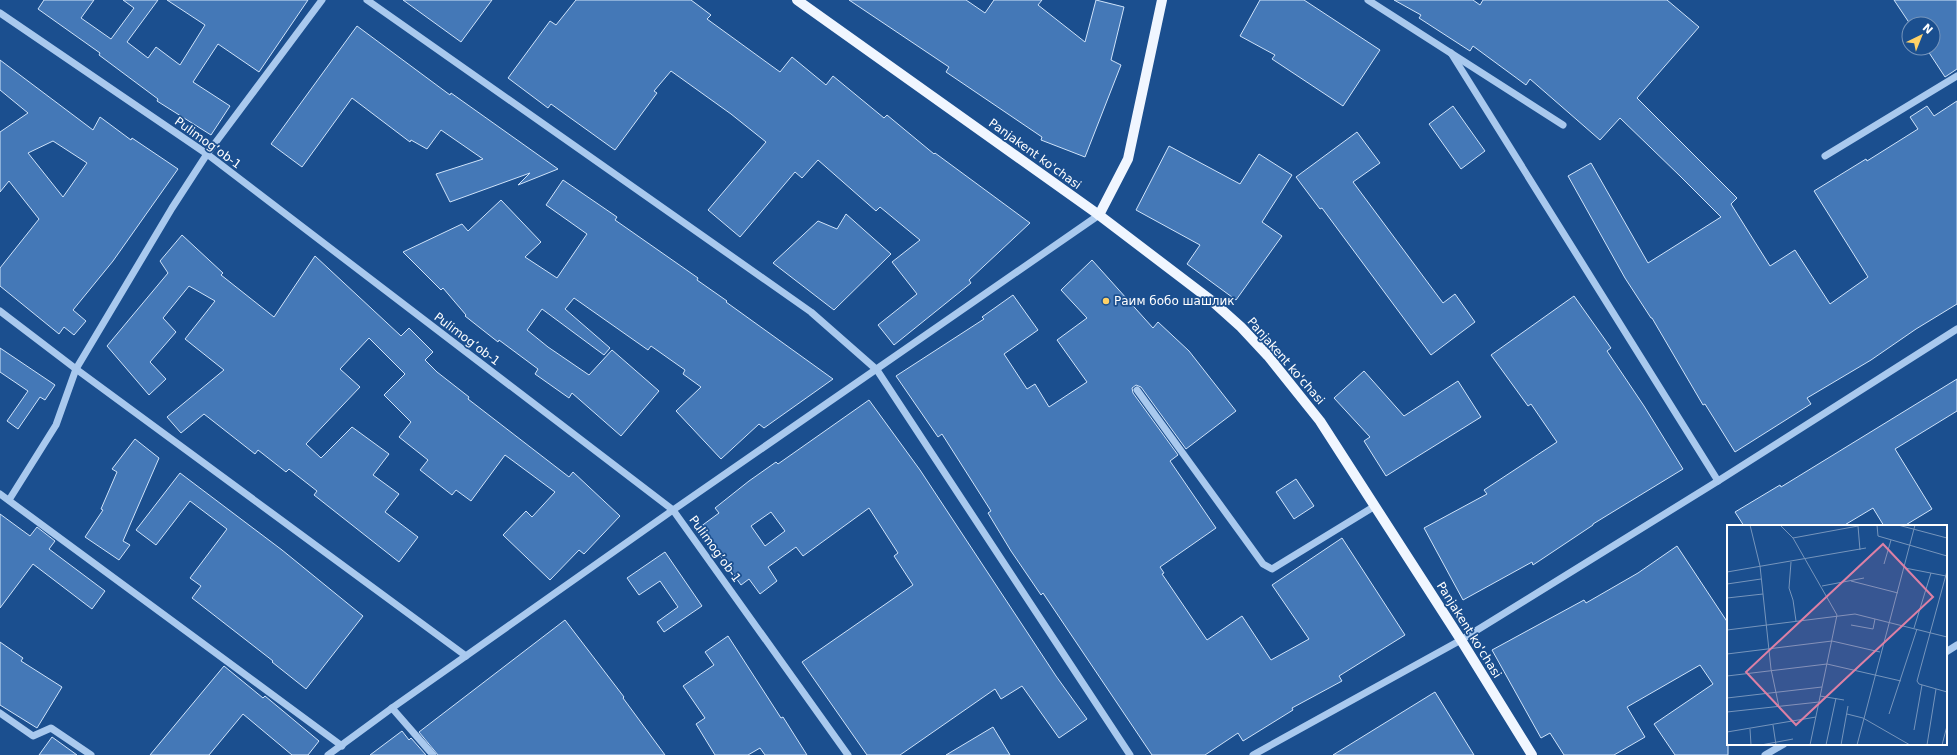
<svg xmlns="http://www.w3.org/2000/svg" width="1957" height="755" font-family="'DejaVu Sans',sans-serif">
  <rect width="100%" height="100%" fill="#1b4f8f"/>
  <g fill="#4478b7" stroke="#cfe3fa" fill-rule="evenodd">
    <path d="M44,0H94L81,18L111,39L134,8L123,0H158L127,42L148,58L156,47L180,65L205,25L167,0H308L259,72L218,44L193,82L230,106L211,135L157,101L158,99L99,55L100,53L38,9Z"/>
    <path d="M403,0H492L461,42Z"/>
    <path d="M576,0H691L711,15L707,19L780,72L792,57L826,85L833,76L884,118L887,115L934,154L935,153L1030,223L969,280L971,283L894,345L878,325L917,294L892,262L920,240L880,207L876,211L818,160L802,178L795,172L740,237L708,210L766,142L731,114L671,71L654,91L657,93L615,150L551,104L548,108L508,78L550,21L556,25Z"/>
    <path d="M849,0H966L985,13L994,0H1042L1038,5L1085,42L1096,0L1124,7L1111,60L1121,65L1085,157L1041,140L1042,137L946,72L949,67Z"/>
    <path d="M1260,0H1304L1380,50L1343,106L1272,59L1275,55L1240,36Z"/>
    <path d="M1394,0H1473L1480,5L1483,0H1667L1699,27L1637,98L1737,198L1731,204L1770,266L1795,250L1830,304L1868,277L1814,191L1866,159L1867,161L1918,129L1910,117L1927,106L1934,116L1957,101V304L1916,329L1871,360L1807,398L1811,404L1735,452L1705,404L1703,405L1652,318H1651L1625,278L1568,176L1591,163L1648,263L1721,217L1680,176L1620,118L1600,140L1530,79L1526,85L1473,46L1470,51L1419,18L1421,15Z"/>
    <path d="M1894,0H1957V69L1945,77L1926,48H1933V24H1910Z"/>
    <path d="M357,26L450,95L451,93L558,169L518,185L530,173L450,202L436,174L483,159L441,130L427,149L411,140L410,142L352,98L302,167L271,144Z"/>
    <path d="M0,60L93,130L100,117L131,140L132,138L178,169L113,261L73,310L86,321L74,335L64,327L59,334L0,286V268L39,219L9,181L0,192V132L28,113L0,90ZM53,141L87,163L63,197L28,153Z"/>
    <path d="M1453,106L1485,151L1461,169L1429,124Z"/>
    <path d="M1357,132L1380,163L1353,182L1443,303L1455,294L1475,322L1431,355L1322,208L1320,209L1296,177Z"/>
    <path d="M1169,146L1240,184L1259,154L1292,175L1262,222L1282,236L1236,300L1187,264L1200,245L1136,210Z"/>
    <path d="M563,180L617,217L615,220L698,278L697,280L727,301L726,302L833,379L764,428L759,424L721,459L676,411L701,387L683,374L685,370L651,346L648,350L574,298L565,309L610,348L604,355L542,309L527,330L548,347L589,375L612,350L659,391L621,436L572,393L569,398L535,374L538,369L499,340L498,342L465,316L466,315L443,288L441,290L403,252L462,224L468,231L501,200L541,242L525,257L557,278L587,234L546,205Z"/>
    <path d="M846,214L891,254L834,310L773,263L818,221L837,229Z"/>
    <path d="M182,235L223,273L221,275L274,317L315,256L401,336L409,328L433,352L425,360L437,372L469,397L468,399L569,477L573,472L620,516L584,554L579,550L550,580L503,535L526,511L532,517L555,492L505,455L471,501L456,490L452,495L420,470L428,460L399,437L411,422L384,395L405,374L369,338L340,369L360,387L306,444L321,458L352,427L389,454L373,475L399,494L385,512L418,537L399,562L314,495L317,491L289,469L286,472L258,450L255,454L204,414L181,433L167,417L224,370L185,339L215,301L189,286L163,318L176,332L150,362L166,379L149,395L107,346L168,273L160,261Z"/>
    <path d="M1092,260L1153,328L1158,322L1189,351L1236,411L1186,449L1141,387L1136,385L1132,388L1133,393L1178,455L1170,461L1216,528L1160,567L1164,573L1162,574L1207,640L1242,616L1271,660L1309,639L1272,585L1342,538L1405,635L1339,676L1342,681L1292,708L1293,710L1243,741L1238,733L1205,755H1152L1043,593L1041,595L1011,551L988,513L991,511L942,434L938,437L896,376L984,319L982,317L1013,295L1038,330L1004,354L1027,389L1035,384L1049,407L1087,382L1057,340L1087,318L1061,290Z"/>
    <path d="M1574,296L1611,348L1607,351L1644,406L1683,469L1593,524V525L1533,565L1532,562L1463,600L1424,528L1487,494L1484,490L1557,442L1531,404L1528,406L1491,355Z"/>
    <path d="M0,348L55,385L45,400L40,397L18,429L7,421L28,391L0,372Z"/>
    <path d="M1364,371L1404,416L1458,381L1481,417L1386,476L1364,441L1370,437L1334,398Z"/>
    <path d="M1957,379V411L1895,449L1932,509L1904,526H1884L1873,508L1843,526H1744L1735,512L1780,485L1781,487Z"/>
    <path d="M869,400L920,470L1056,676L1087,719L1059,738L1022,686L1001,699L995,689L900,755H867L802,662L913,585L894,556L898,553L869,508L803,556L796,547L768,567L777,581L760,594L749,579L741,585L700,527L719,513L715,508L749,481L776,462L778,464ZM771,512L785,531L765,546L751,526Z"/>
    <path d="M135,439L159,458L123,541L130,545L119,560L85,537L103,510L101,509L117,472L112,469Z"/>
    <path d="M180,473L282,550L363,616L306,689L272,662L273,661L192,598L201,586L190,578L227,529L190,501L156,545L136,530Z"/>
    <path d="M1296,479L1314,506L1294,519L1276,492Z"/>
    <path d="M0,514L30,536L37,527L55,541L49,549L105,591L92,609L33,564L0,608Z"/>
    <path d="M1677,546L1728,623V755H1675L1654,724L1713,684L1700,665L1627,707L1645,737L1614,755H1564L1550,733L1541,738L1492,650L1584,600L1586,603L1638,573Z"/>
    <path d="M665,552L702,606L664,632L657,622L678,607L660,581L639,595L627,578Z"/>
    <path d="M565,620L624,697L623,698L665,755H438L419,732Z"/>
    <path d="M728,636L781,718L783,717L807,755H765L760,748L748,755H715L696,724L705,718L683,686L714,665L705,652Z"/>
    <path d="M0,642L23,658L21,661L62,687L37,728L0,705Z"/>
    <path d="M224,666L263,698L265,696L319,741L308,755H292L243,714L209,755H150Z"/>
    <path d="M1435,692L1474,755H1333Z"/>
    <path d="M993,727L1010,755H946Z"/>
    <path d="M402,731L409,740L411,738L426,755H370Z"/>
    <path d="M52,737L77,755H39Z"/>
  </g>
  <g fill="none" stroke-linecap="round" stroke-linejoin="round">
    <g stroke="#a9c9ee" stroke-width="7">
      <path d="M367,0L811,312L877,370L1130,755"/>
      <path d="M1368,0L1563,125"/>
      <path d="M0,13L207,154L673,510L848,755"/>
      <path d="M1451,53L1718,481"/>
      <path d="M1825,156L1957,76"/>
      <path d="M0,311L76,369L466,656"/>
      <path d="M1137,390L1263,564L1272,569L1375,506"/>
      <path d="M0,494L342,746"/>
      <path d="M9,500L56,425L76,369L172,208L207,154L322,0"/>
      <path d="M1946,652L1957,645"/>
      <path d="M392,708L433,755"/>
      <path d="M0,713L33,736L51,728L91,755"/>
      <path d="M328,755L392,708L673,510L1099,215"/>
      <path d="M1253,755L1461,640L1718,481L1957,329"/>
      <path d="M1765,755L1784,744"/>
    </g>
    <g stroke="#f0f6ff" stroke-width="10">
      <path d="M797,0L1099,215L1212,301L1241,327L1268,356L1320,421L1461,640L1532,755"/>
      <path d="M1099,215L1128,159L1162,0"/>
    </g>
  </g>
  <circle fill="#ffd166" stroke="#1b4f8f" stroke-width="1.5" cx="1106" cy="301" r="4"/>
  <g text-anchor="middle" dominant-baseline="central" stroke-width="3.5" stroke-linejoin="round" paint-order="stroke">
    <g font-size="12" fill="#fff" stroke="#1b4f8f">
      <text transform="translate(208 143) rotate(36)">Pulimog’ob-1</text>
      <text transform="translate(1035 154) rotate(36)">Panjakent ko'chasi</text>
      <text transform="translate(467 339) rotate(37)">Pulimog’ob-1</text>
      <text transform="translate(1286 361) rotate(49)">Panjakent ko'chasi</text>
      <text transform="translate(715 549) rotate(54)">Pulimog’ob-1</text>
      <text transform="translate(1469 630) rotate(58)">Panjakent ko'chasi</text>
    </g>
    <g font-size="12" fill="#fff" stroke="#1b4f8f" text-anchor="start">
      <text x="1114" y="301">Раим бобо шашлик</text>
    </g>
  </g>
  <g transform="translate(1727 525)">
    <rect width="220" height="220" fill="#1b4f8f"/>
    <path fill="none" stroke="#7695bc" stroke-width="1" d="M23,0L33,41L44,144L52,182M53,0L66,13L110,90M150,0L151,11L220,31M171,0L220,13M66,13L131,1L133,25M64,37L62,63L66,75L69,96M157,39L164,15M178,43L219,51M220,46L190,156L192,159L220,167M0,47L139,23M124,56L171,68M0,59L34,54M95,61L137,53M0,73L36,69M124,100L146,104L148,94M187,103L204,48M0,105L128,89L220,112M0,129L105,116L153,127M0,151L100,139L174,156M93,171L117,175M0,173L95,162M0,187L92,177M120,189L136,193L183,220M162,189L190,104M46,200L49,220M23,204L24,220M187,205L195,160M0,207L89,192M34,220L66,214M83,220L110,90M99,220L109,173M114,220L121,181M130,220L188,0M200,220L209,164M215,220L220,201"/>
    <path fill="#dd80a5" fill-opacity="0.15" stroke="#dd80a5" stroke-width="2" d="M156,19L206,72L69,200L19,147Z"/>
    <rect width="220" height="220" fill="none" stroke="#fff" stroke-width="2"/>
  </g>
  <g transform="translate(1921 36) rotate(43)"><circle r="19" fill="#1b4f8f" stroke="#7695bc"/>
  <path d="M0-3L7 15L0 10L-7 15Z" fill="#ffd166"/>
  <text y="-6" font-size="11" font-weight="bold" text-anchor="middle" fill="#ffffff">N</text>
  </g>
</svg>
